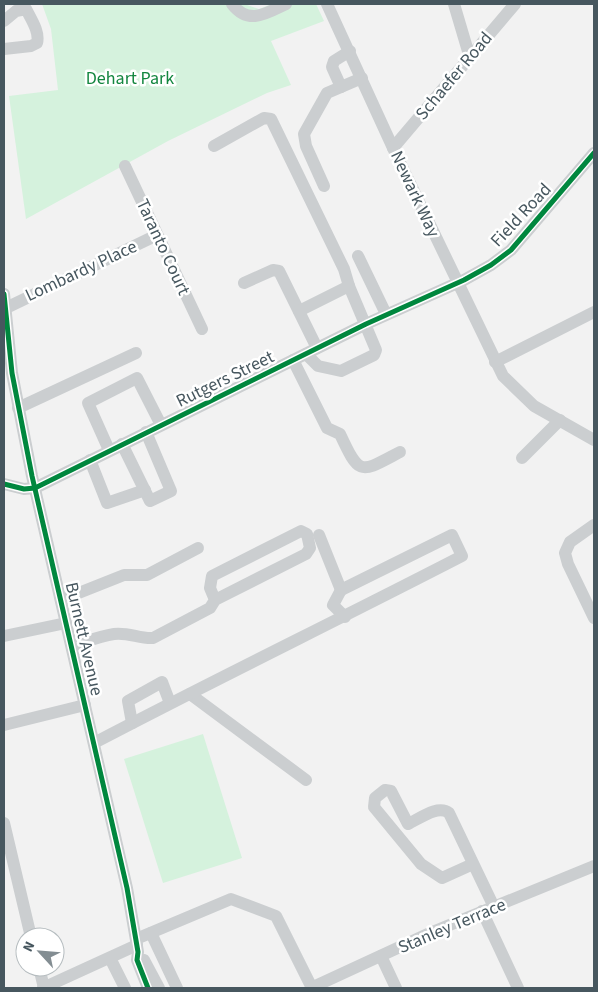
<svg xmlns="http://www.w3.org/2000/svg" width="598" height="992" font-family="'Source Sans 3',sans-serif">
  <rect width="100%" height="100%" fill="#f2f2f2"/>
  <g fill="#d5f2dd">
    <path d="M42,4H244L259,9L272,4H316L324,21L271,41L291,85L267,93L168,141L26,219L9,96L58,90L51,29Z"/>
    <path d="M203,734L242,858L163,883L124,759Z"/>
  </g>
  <g fill="none" stroke-linecap="round" stroke-linejoin="round">
    <g stroke="#cbced0" stroke-width="12">
      <path d="M232,4C249,26 267,13 286,4"/>
      <path d="M327,4L393,148L503,376L534,406L594,440"/>
      <path d="M454,4L470,58"/>
      <path d="M4,21L16,11L26,9C31,19 40,32 37,43L31,46L4,49"/>
      <path d="M341,87L332,67L334,61L350,51"/>
      <path d="M214,146L264,118L271,119L344,269L349,286"/>
      <path d="M393,148L515,4"/>
      <path d="M125,166L202,329"/>
      <path d="M324,186L306,146L304,134L327,93L362,78"/>
      <path d="M358,256L386,314"/>
      <path d="M244,283L273,270L279,271L317,348"/>
      <path d="M4,294L12,373L32,476L127,888L138,952L137,960L148,988"/>
      <path d="M6,308L157,235"/>
      <path d="M299,311L349,286L376,350L374,355L341,371L318,366L306,354"/>
      <path d="M293,360L327,428L340,434C360,477 360,473 400,452"/>
      <path d="M495,362L594,312"/>
      <path d="M18,408L136,353"/>
      <path d="M122,444L150,501L171,491L146,432"/>
      <path d="M109,450L88,403L137,378L161,425"/>
      <path d="M522,458L560,420"/>
      <path d="M90,460L107,503L145,490"/>
      <path d="M4,484L24,489L35,488L366,324L464,280L491,265L511,250L594,153"/>
      <path d="M594,525L570,542L565,553L568,564L594,618"/>
      <path d="M341,590L333,605L345,617"/>
      <path d="M61,600L124,575H147L198,548"/>
      <path d="M4,636L66,623"/>
      <path d="M72,646C85,642 100,636 114,634C128,632 140,639 153,638L210,608L215,600L306,554L310,548L307,534L301,531L212,576L210,588L215,600"/>
      <path d="M190,694L306,780"/>
      <path d="M132,723L128,701L162,682L170,703"/>
      <path d="M4,725L85,705"/>
      <path d="M94,743C216,679 340,619 462,556L452,535L341,590L319,535"/>
      <path d="M4,823L31,937"/>
      <path d="M473,864L442,878L421,864L374,807L375,798L385,790L391,791L408,824C419,819 438,804 449,813L494,907"/>
      <path d="M482,911L518,988"/>
      <path d="M151,933L177,988"/>
      <path d="M136,939L231,899L276,916L312,988"/>
      <path d="M381,956L396,988"/>
      <path d="M110,958L125,988"/>
      <path d="M144,960L159,988"/>
      <path d="M39,967L44,988"/>
      <path d="M43,988L137,945"/>
      <path d="M311,988L430,933L594,866"/>
    </g>
    <defs>
      <g id="cycleway">
        <path d="M4,294L12,373L32,476L127,888L138,952L137,960L148,988"/>
        <path d="M4,484L24,489L35,488L366,324L464,280L491,265L511,250L594,153"/>
      </g>
    </defs>
    <use href="#cycleway" stroke="#fff" stroke-width="8"/>
    <use href="#cycleway" stroke="#00873e" stroke-width="5"/>
  </g>
  <g text-anchor="middle" dominant-baseline="central" stroke-width="5" stroke-linejoin="round" paint-order="stroke">
    <g font-size="18" fill="#47575f" stroke="#fff">
      <text transform="translate(454 76) rotate(-50)">Schaefer Road</text>
      <text transform="translate(415 194) rotate(65)">Newark Way</text>
      <text transform="translate(521 215) rotate(-47)">Field Road</text>
      <text transform="translate(163 247) rotate(65)">Taranto Court</text>
      <text transform="translate(81 271) rotate(-25)">Lombardy Place</text>
      <text transform="translate(225 379) rotate(-26)">Rutgers Street</text>
      <text transform="translate(84 639) rotate(77)">Burnett Avenue</text>
      <text transform="translate(452 926) rotate(-23)">Stanley Terrace</text>
    </g>
    <g font-size="18" fill="#13863f" stroke="#fff">
      <text x="130" y="78">Dehart Park</text>
    </g>
  </g>
  <rect width="598" height="992" fill="none" stroke="#47575f" stroke-width="10"/>
  <g transform="translate(40 952) rotate(296)"><circle r="24" fill="#ffffff" stroke="#b5bcbf"/>
  <path d="M0-4L9 19L0 12L-9 19Z" fill="#838d92"/>
  <text y="-8" font-size="14" font-weight="bold" text-anchor="middle" fill="#47575f">N</text>
  </g>
</svg>
